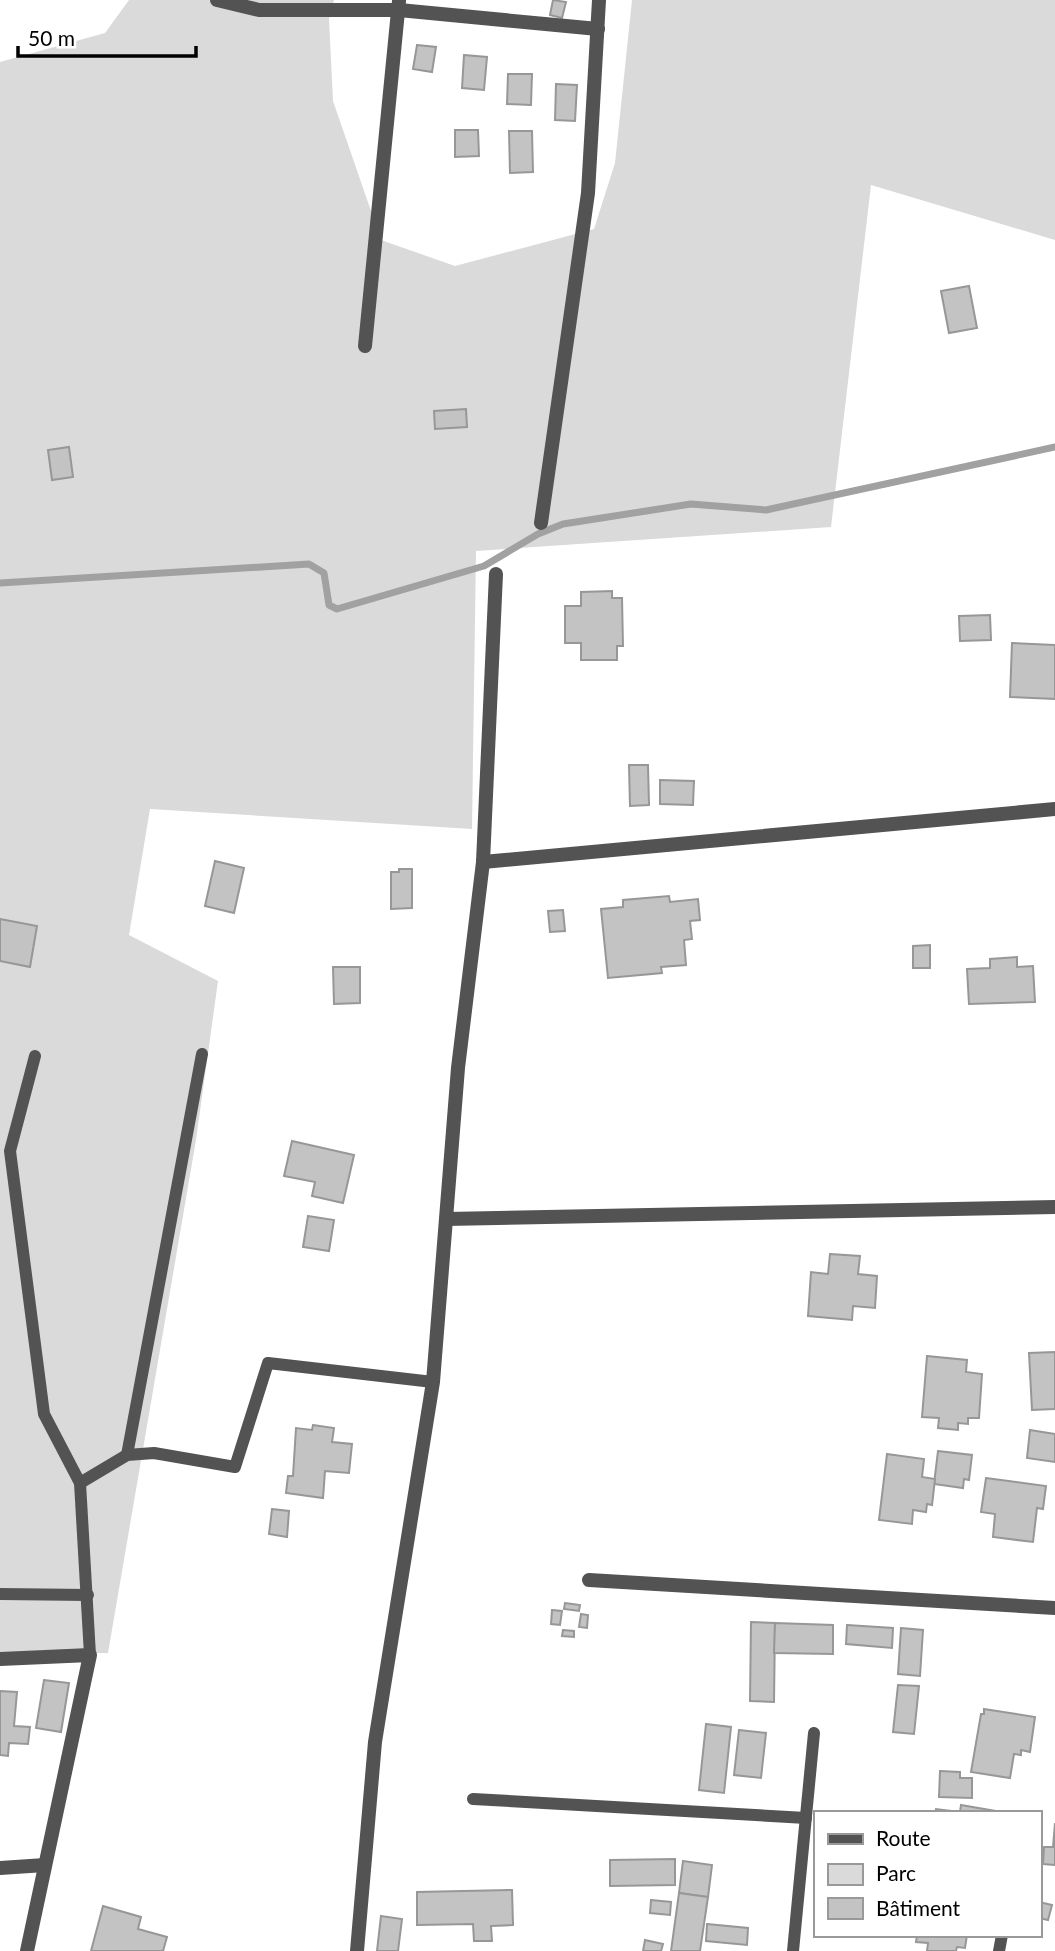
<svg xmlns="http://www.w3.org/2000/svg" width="1055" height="1951" font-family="Lato,sans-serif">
  <rect width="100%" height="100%" fill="#fff"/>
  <path fill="#dadada" d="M129,0H334L329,19L333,101L381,240L455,266L594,229L615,163L632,0H1055V240L871,185L831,527L476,551L472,829L150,809L129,935L218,981L196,1140L108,1653L0,1654V62L105,33Z"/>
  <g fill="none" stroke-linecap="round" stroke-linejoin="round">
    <path stroke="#a1a1a1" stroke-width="7" d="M0,583L309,564L324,573L329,605L337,609L484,566L538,534L563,524L691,504L766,510L1055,447"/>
  </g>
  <g fill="#c3c3c3" stroke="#979797" stroke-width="2">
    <path d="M553,0L566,2L562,18L550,15Z"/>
    <path d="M417,45L436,47L432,72L413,69Z"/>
    <path d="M464,55L487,57L484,90L462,88Z"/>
    <path d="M508,74H532L531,105L507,104Z"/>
    <path d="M556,84L577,85L575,121L555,120Z"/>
    <path d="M455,130H478L479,156L455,157Z"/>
    <path d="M509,131H532L533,172L510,173Z"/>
    <path d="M969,286L977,328L949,333L941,291Z"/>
    <path d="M466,409L467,427L435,429L434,411Z"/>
    <path d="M69,447L73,477L52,480L48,450Z"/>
    <path d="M612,591V598H622L623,646H617V660H581V643H565V606H581V592Z"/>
    <path d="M990,615L991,640L960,641L959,616Z"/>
    <path d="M1012,643L1055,645V699L1010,697Z"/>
    <path d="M629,765H648L649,805L630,806Z"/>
    <path d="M660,780L694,781L693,805L660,804Z"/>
    <path d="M215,861L244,868L234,913L205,906Z"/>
    <path d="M399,869H412V908L391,909V872H399Z"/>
    <path d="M669,896L670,902L698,899L700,920L690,921L692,939L684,940L686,965L661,967L662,973L608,978L601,909L623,907V900Z"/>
    <path d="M563,910L565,931L550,932L548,911Z"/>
    <path d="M0,919L37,926L30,967L0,961Z"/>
    <path d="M930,945V968H913V946Z"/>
    <path d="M1017,957V967L1033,966L1035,1002L969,1004L967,969L990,968V959Z"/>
    <path d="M333,967H360V1003L334,1004Z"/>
    <path d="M292,1141L354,1155L343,1203L312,1196L315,1182L284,1176Z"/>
    <path d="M308,1216L334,1220L329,1251L303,1247Z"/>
    <path d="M830,1254L860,1256L858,1274L877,1276L875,1308L853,1306L852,1320L808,1316L811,1272L828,1274Z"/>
    <path d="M1055,1352V1409L1032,1410L1029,1353Z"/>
    <path d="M927,1356L967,1360L966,1372L982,1374L979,1418H968V1424L958,1423V1430L938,1428L939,1418L922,1417Z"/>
    <path d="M313,1425L334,1428L332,1442L352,1444L349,1473L325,1471L323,1498L286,1493L288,1476H293L296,1428L312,1430Z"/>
    <path d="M1030,1430L1055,1434V1462L1027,1458Z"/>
    <path d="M938,1451L972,1455L969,1480L964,1479L963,1488L934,1484Z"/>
    <path d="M887,1454L924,1459L922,1477L935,1479L932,1505L927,1504L926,1512L913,1510L912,1524L879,1520Z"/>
    <path d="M986,1478L1046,1486L1043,1509L1037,1508L1033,1542L993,1537L995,1514L981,1512Z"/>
    <path d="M272,1509L289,1511L287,1537L269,1534Z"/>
    <path d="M565,1603L580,1605L579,1611L564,1609Z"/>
    <path d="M552,1610L562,1611L560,1625L551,1624Z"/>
    <path d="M581,1614L588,1615L587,1628L579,1627Z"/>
    <path d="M751,1622L775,1623L774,1702L750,1701Z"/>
    <path d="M775,1623L833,1625V1654L774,1653Z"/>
    <path d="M847,1625L893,1628L892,1648L846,1644Z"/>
    <path d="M901,1628L923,1630L920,1676L898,1674Z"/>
    <path d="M563,1630L574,1631V1637L562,1636Z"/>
    <path d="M44,1680L69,1683L61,1732L36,1728Z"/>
    <path d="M898,1685L919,1686L914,1734L893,1732Z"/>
    <path d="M0,1691L17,1692L14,1726L30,1727L28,1744L9,1743L8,1756L0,1755Z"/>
    <path d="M984,1709L1035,1717L1030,1752L1021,1750V1755L1014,1754L1010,1778L971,1772L981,1714H984Z"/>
    <path d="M706,1724L731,1727L724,1793L699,1790Z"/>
    <path d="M739,1730L766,1733L761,1778L734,1775Z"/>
    <path d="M940,1771L960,1772V1778H972V1798L939,1797Z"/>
    <path d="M961,1805L996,1811L995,1813H935L936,1809L960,1812Z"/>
    <path d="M1055,1823V1865L1043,1864L1044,1847H1053Z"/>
    <path d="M675,1859V1885L610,1886V1860Z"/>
    <path d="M683,1861L712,1865L708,1897L679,1893Z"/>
    <path d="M512,1890L513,1925L491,1926L492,1941H474L473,1924L417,1925V1892Z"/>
    <path d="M679,1893L708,1897L700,1951H671Z"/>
    <path d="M651,1900L671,1902L670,1915L650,1913Z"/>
    <path d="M1039,1902L1052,1905L1048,1920L1039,1918Z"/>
    <path d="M103,1906L141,1917L138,1929L167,1937L163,1951H91Z"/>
    <path d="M381,1916L402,1919L398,1951H377Z"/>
    <path d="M707,1924L748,1928L747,1945L706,1941Z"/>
    <path d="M917,1935H967L965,1948L957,1947L956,1951H927L928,1943L916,1942Z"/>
    <path d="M645,1940L663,1944L661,1951H643Z"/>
  </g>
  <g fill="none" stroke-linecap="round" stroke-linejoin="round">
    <g stroke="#535353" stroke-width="12">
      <path d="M35,1056L10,1151L44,1414L80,1483L90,1655"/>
      <path d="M127,1455L202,1054"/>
      <path d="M80,1483L127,1455L154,1453L235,1467L268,1363L433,1382"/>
      <path d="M0,1594L88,1595"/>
      <path d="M473,1799L806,1818"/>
      <path d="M793,1951L814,1733"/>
      <path d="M999,1951L1002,1935"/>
    </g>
    <g stroke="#535353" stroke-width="14">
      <path d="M217,0L259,10H399L598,29"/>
      <path d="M365,346L399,1"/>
      <path d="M541,523L588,193L599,0"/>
      <path d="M483,862L1055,809"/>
      <path d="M446,1219L1055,1207"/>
      <path d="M589,1580L1055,1608"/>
      <path d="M0,1659L90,1655L27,1951"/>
      <path d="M0,1868L45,1865"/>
      <path d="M357,1951L375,1742L433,1382L458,1068L483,862L496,574"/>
    </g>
  </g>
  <rect x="814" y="1811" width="228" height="126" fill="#ffffff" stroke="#999999" stroke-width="2"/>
  <rect x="828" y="1834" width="35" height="10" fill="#535353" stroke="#999999" stroke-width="2"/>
  <text x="876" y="1846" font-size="21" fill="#000000">Route</text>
  <rect x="828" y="1864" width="35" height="21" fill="#dadada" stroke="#999999" stroke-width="2"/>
  <text x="876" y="1881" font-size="21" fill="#000000">Parc</text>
  <rect x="828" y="1898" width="35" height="21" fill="#c3c3c3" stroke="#999999" stroke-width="2"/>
  <text x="876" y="1916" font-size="21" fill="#000000">Bâtiment</text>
  <path d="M18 46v10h178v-10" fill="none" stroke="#000000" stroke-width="3.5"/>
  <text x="28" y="46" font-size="21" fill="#000000" stroke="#ffffff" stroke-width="5" paint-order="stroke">50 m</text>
</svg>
